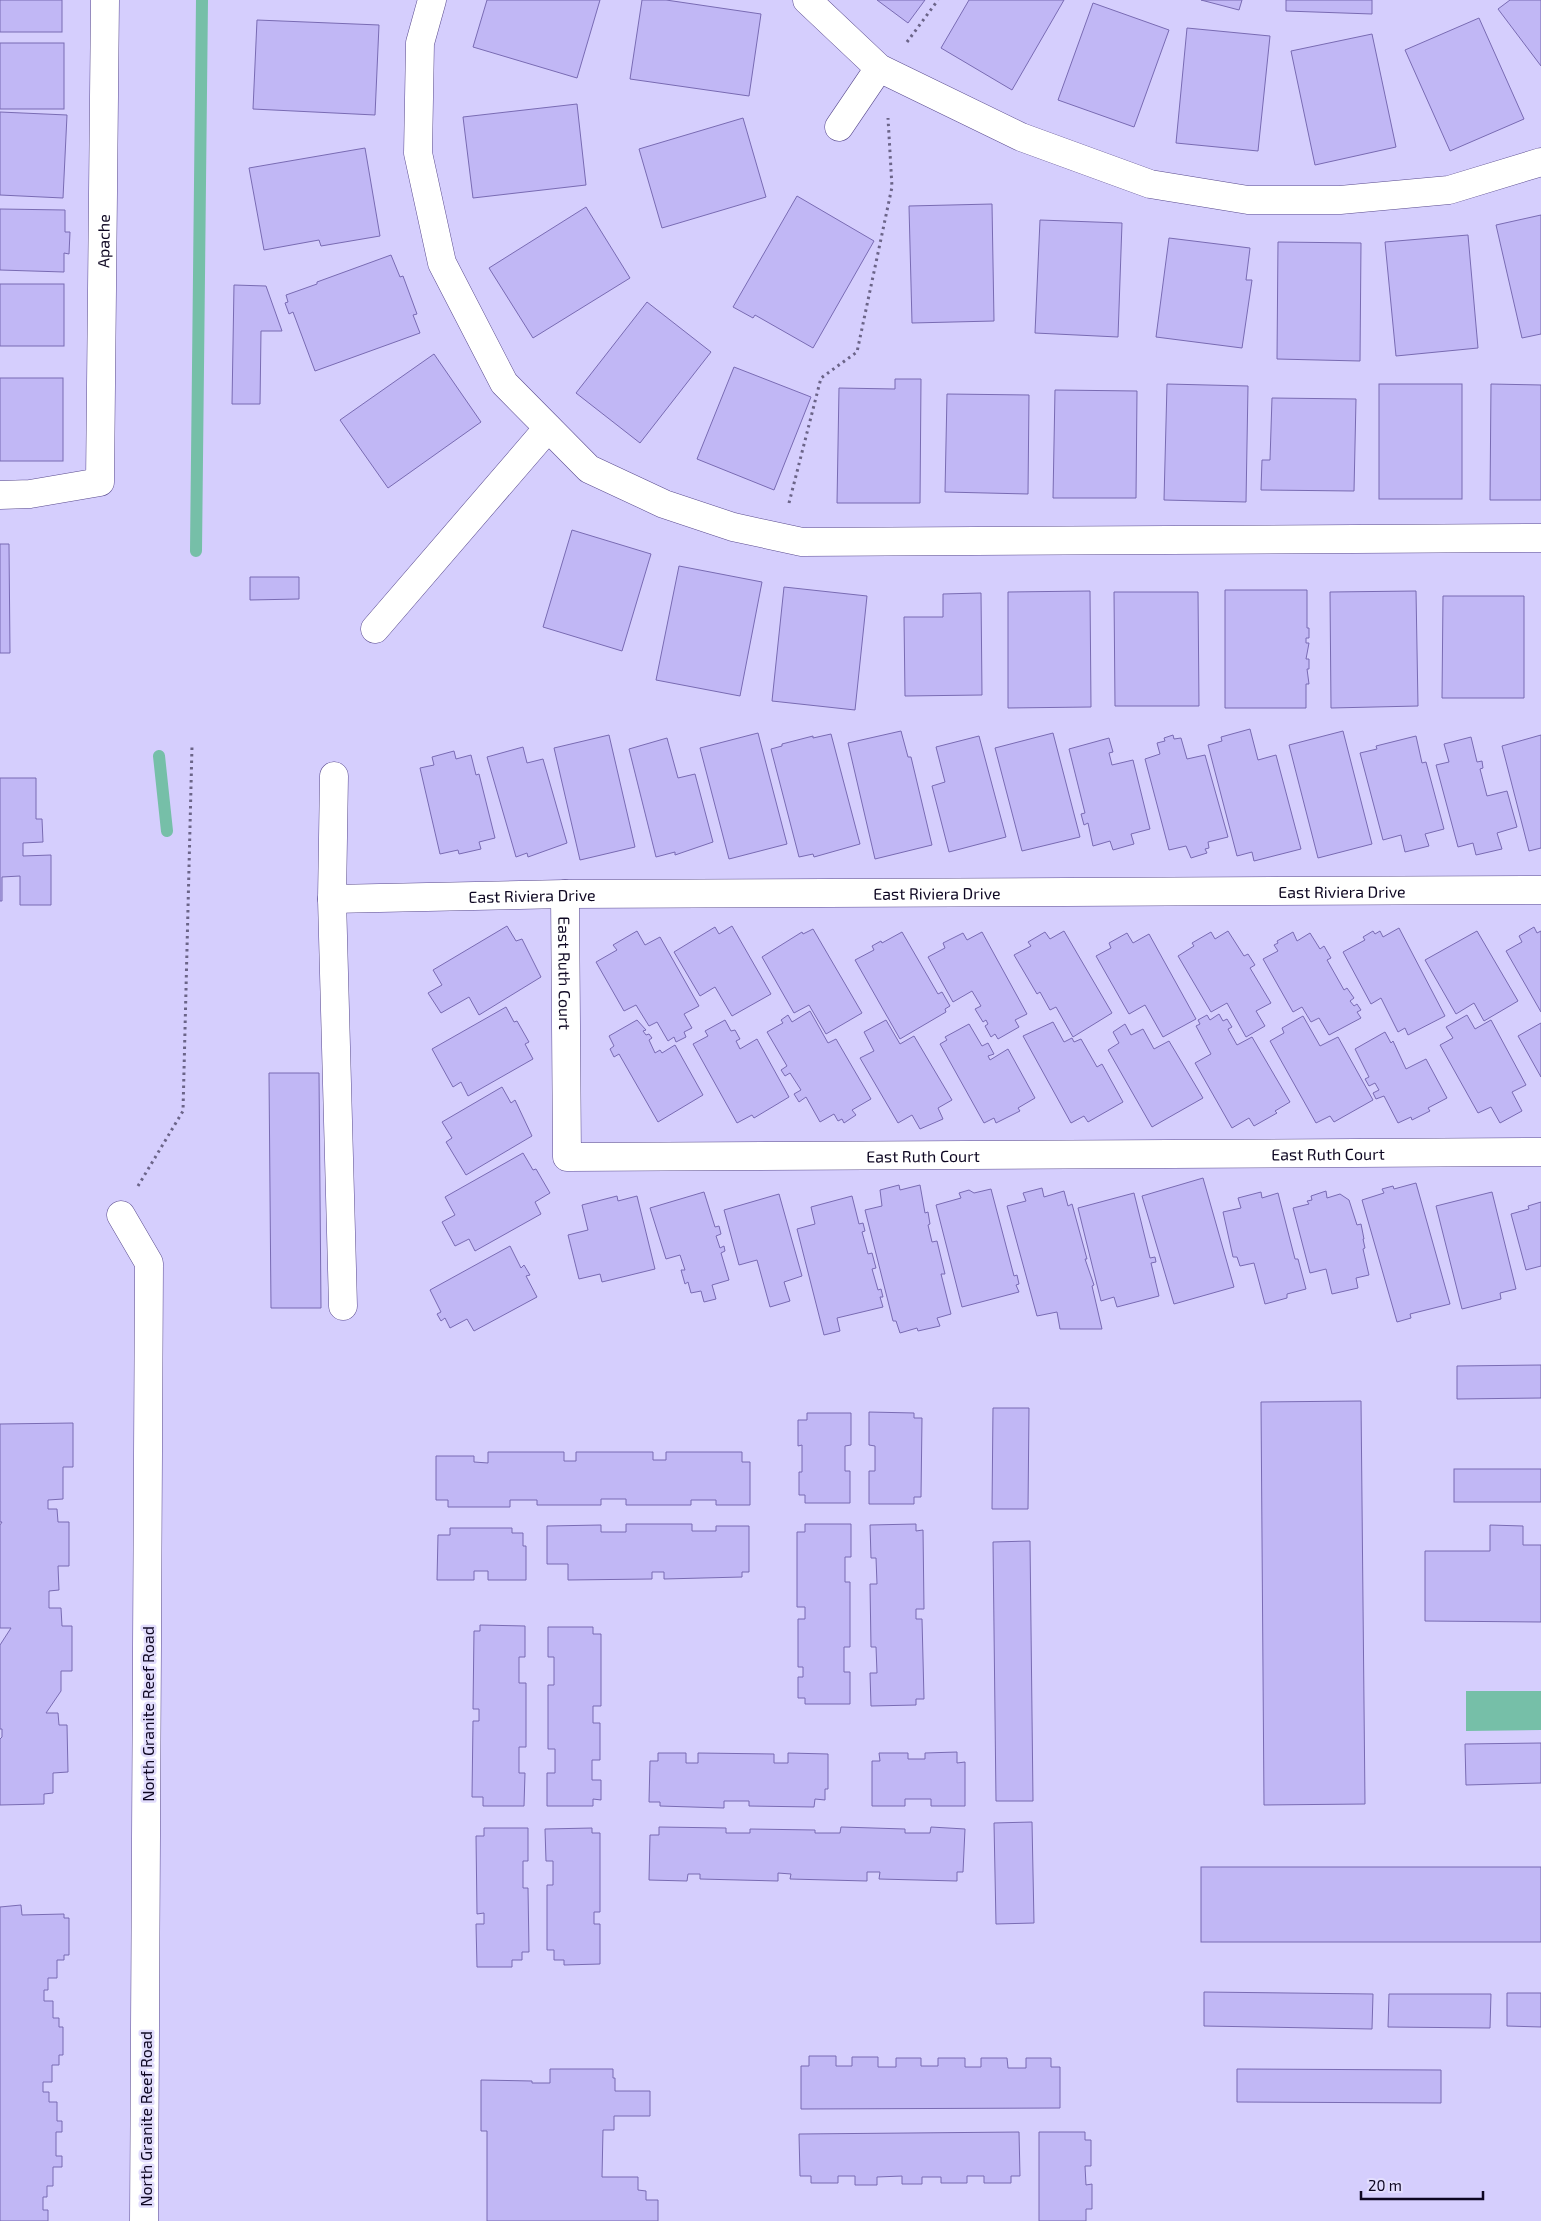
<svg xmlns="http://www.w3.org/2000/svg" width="1541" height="2221" font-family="'Exo 2',sans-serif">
  <rect width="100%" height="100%" fill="#d5cefd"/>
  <path fill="#76bfa8" d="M1466,1691H1541V1730L1466,1731Z"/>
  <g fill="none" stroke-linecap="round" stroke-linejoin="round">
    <g stroke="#76bfa8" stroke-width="12">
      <path d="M196,551L202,0"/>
      <path d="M159,756L167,831"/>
    </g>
  </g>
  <g fill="#c1b7f5" stroke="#796bb3">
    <rect x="0" y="0" width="62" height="32"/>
    <path d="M487,0H600L577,78L473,47Z"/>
    <path d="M642,0H666L761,14L749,96L630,79Z"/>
    <path d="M877,0H925L908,23Z"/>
    <path d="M969,0H1064L1012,90L941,48Z"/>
    <path d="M1201,0H1242L1239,10Z"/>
    <path d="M1286,0H1372V14L1286,11Z"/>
    <path d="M1510,0H1541V66L1498,9Z"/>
    <path d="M1093,3L1169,30L1134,127L1058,100Z"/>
    <path d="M1479,18L1524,119L1450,151L1405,50Z"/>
    <path d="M257,20L379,25L375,115L253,109Z"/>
    <path d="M1187,28L1270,36L1258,151L1176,143Z"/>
    <path d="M1372,34L1396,147L1315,165L1291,51Z"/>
    <rect x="0" y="43" width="64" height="66"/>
    <path d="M577,104L586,185L473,198L463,117Z"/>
    <path d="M0,112L67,115L63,198L0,195Z"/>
    <path d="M743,118L766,197L662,228L639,149Z"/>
    <path d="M365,148L380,236L321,246L319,240L264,250L249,168Z"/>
    <path d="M797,196L874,241L813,348L755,315L753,318L733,307Z"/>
    <path d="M992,204L994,321L912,323L909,206Z"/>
    <path d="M586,207L630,278L533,338L489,268Z"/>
    <path d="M0,209L65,210V232H70L69,254L64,253V272L0,270Z"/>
    <path d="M1541,215V334L1522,338L1496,225Z"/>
    <path d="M1040,220L1122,223L1118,337L1035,333Z"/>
    <path d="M1468,235L1478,348L1396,356L1385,242Z"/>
    <path d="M1169,238L1250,248L1246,280H1252L1242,348L1156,337Z"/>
    <path d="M1278,242L1361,243L1360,361L1277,359Z"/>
    <path d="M391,255L400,277L403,276L417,314L413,315L420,333L315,371L293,312L289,314L285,303L288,302L286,295L317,284V282Z"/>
    <rect x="0" y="284" width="64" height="62"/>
    <path d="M234,285L266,286L282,331H261L260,404H232Z"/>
    <path d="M647,302L711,352L640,443L576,393Z"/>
    <path d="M434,354L481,422L388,488L340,420Z"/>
    <path d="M734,367L811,397L774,490L697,459Z"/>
    <rect x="0" y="378" width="63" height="83"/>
    <path d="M895,379H921L920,503H837L839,388L895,389Z"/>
    <path d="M1167,384L1248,386L1246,502L1164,500Z"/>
    <rect x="1379" y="384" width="83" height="115"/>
    <path d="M1491,384L1541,385V500H1490Z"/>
    <path d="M1055,390L1137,391L1136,498H1053Z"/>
    <path d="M947,394L1029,395L1028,494L945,492Z"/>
    <path d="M1272,398L1356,399L1354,491L1261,490L1262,460H1270Z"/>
    <path d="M572,530L651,554L622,651L543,627Z"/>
    <path d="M0,544H9L10,653H0Z"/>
    <path d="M679,566L762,582L740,696L656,680Z"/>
    <path d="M250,577H299V599L250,600Z"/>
    <path d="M784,587L867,596L855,710L772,701Z"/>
    <path d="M1225,590H1307V628H1309V638H1306V643H1309L1306,659H1309V669H1307L1309,684H1306V708H1225Z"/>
    <path d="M1090,591L1091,707L1008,708V592Z"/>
    <path d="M1416,591L1418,706L1331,708L1330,592Z"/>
    <path d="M1114,592H1198L1199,706H1115Z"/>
    <path d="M981,593L982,695L905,696L904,617H943V594Z"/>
    <path d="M1443,596H1524V698H1442Z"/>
    <path d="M1250,729L1258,760L1276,755L1301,849L1254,861L1252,852L1237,856L1208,745L1222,741L1221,737Z"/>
    <path d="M901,731L908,757H911L932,845L875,859L848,743Z"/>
    <path d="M1343,731L1372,844L1318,858L1289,745Z"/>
    <path d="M758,733L787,844L729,859L700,748Z"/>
    <path d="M1053,733L1080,837L1022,851L995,748Z"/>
    <path d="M831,734L860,844L814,857L813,854L799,857L771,749L782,746V744L813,736V738Z"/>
    <path d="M609,735L635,847L580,860L554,748Z"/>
    <path d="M1173,735L1174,739L1181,738L1187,759L1205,755L1228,837L1208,842L1209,848L1205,849L1207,853L1191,858L1186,846L1169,850L1145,759L1160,754L1157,743L1165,741L1164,738Z"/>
    <path d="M1541,735V848L1529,851L1502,746Z"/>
    <path d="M979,736L1006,837L949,852L932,786L945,782L936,747Z"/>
    <path d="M1416,736L1422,763L1426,762L1444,829L1425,834L1429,846L1405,852L1401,835L1383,840L1360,753L1377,749L1376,746Z"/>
    <path d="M1471,737L1477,762L1482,761L1483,768L1480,769L1487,796L1507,791L1517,827L1497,833L1502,849L1476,855L1473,843L1458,847L1436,765L1449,762L1444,744Z"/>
    <path d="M667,738L678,778L695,774L713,842L675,855V852L656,857L629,749Z"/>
    <path d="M1109,738L1113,752L1109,753L1112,765L1133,760L1150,829L1131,834L1134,844L1113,850L1110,841L1093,846L1088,823L1084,825L1081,814L1085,813L1069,749Z"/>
    <path d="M523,747L527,763L543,759L567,843L528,857L527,853L516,857L487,757Z"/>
    <path d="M454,751L456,759L471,755L476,775L479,774L495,838L479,842L481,849L459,854L458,850L440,854L420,768L434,765L432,757Z"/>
    <path d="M0,778H36V819H42L43,842L23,843V856L51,855V905H20V876L2,877V901H0Z"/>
    <path d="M507,926L516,941L522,939L541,977L479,1015L469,997L441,1013L428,993L442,985L433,970Z"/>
    <path d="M732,926L771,994L732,1016L715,987L700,996L674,952L715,927L719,934Z"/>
    <path d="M1534,927L1537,933L1541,931V1012L1506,951L1522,942L1519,936Z"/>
    <path d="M1399,928L1445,1016L1408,1035L1405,1028L1398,1032L1381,998L1371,1004L1343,952L1365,940L1363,937L1373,931L1375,934L1380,931L1383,937Z"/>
    <path d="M813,929L862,1013L826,1034L809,1005L794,1013L762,957L802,932L803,934Z"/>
    <path d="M637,931L645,945L660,937L699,1006L684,1014L692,1028L684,1032L686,1037L676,1042L674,1037L668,1041L657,1022L649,1026L636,1005L624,1011L596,962L617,950L613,945Z"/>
    <path d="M1064,931L1112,1013L1073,1037L1056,1007L1050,1010L1040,992L1037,994L1014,955L1031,946L1028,942L1045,932L1050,939Z"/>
    <path d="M1228,931L1244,956L1248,954L1255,965L1250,968L1271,1003L1256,1011L1265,1026L1246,1037L1227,1003L1211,1012L1178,956L1194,946L1192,943L1211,932L1215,939Z"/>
    <path d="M1477,931L1518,1001L1484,1021L1474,1003L1456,1014L1425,960Z"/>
    <path d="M902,932L938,994L942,992L950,1006L945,1009L946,1012L900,1039L855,960L874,950L872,946L881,941L882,943Z"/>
    <path d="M982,932L1027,1014L1015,1020L1019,1027L998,1039L995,1034L991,1037L985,1026L988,1024L986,1020L983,1022L975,1009L981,1006L972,991L953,1002L928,957L945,948L943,943L963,933L967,940Z"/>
    <path d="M1293,932L1297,941L1310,933L1320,949L1324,946L1331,958L1327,960L1344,990L1347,988L1354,998L1350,1001L1354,1006L1357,1004L1361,1010L1357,1012L1361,1018L1329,1035L1319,1018L1311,1022L1302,1007L1293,1012L1263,959L1278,951L1274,945L1278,943L1277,941Z"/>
    <path d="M1127,933L1133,943L1149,934L1196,1019L1163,1037L1145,1005L1129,1014L1096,956L1111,948L1109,943Z"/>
    <path d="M506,1007L514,1022L517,1021L529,1042L525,1044L533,1059L468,1096L461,1082L453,1087L432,1049Z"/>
    <path d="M810,1011L828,1043L836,1039L871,1099L852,1110L856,1115L844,1123L842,1119L838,1121L834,1114L820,1122L806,1097L799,1102L794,1094L801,1090L790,1073L785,1076L781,1070L787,1066L767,1032L783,1023L781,1020L788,1015L792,1022Z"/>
    <path d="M1219,1014L1223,1021L1227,1019L1232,1027L1228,1029L1237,1045L1252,1037L1290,1102L1275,1111L1277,1113L1254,1126L1249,1118L1232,1128L1195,1063L1211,1054L1196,1026L1200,1024L1198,1020L1207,1015L1210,1020Z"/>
    <path d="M1467,1015L1475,1029L1491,1020L1526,1085L1512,1092L1522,1111L1500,1123L1491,1107L1478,1113L1440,1045L1453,1038L1446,1027Z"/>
    <path d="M1303,1016L1320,1046L1338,1037L1373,1100L1334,1122L1330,1116L1316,1123L1270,1041L1284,1033L1282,1028Z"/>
    <path d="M637,1020L646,1030L643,1031L646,1035L649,1034L652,1038L649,1040L655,1053L660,1050L662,1053L675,1045L703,1095L658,1122L619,1054L614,1057L610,1049L614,1046L609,1036Z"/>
    <path d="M725,1020L731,1031L735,1030L740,1039L736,1041L740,1049L757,1039L789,1097L754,1118L752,1115L737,1123L693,1044L708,1036L705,1031Z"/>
    <path d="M886,1020L900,1044L914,1036L952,1100L938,1108L943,1119L920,1129L912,1115L898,1123L860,1058L874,1051L864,1032Z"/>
    <path d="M1053,1022L1064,1042L1072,1038L1074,1042L1081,1039L1097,1067L1102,1064L1123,1102L1088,1122L1084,1116L1071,1123L1023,1036Z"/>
    <path d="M1541,1023V1077L1518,1036Z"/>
    <path d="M969,1024L982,1046L988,1043L994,1054L988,1056L990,1060L1008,1049L1035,1098L1018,1108L1020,1111L996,1123L994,1118L984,1123L940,1044L947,1040L945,1037Z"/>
    <path d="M1125,1024L1131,1035L1143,1029L1154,1049L1169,1041L1203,1098L1152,1127L1108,1050L1119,1043L1113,1032Z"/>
    <path d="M1385,1032L1391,1043L1393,1041L1406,1069L1426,1059L1447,1098L1428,1108L1430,1111L1412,1120L1411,1117L1398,1123L1384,1096L1376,1099L1373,1093L1379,1090L1375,1083L1369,1086L1365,1079L1369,1077L1355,1049Z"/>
    <path d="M269,1073H319L321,1308H271Z"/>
    <path d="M502,1087L511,1103L515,1100L532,1136L466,1175L446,1142L452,1138L442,1122Z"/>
    <path d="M523,1153L533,1170L536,1169L550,1193L535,1202L541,1214L475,1251L469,1239L455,1246L442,1222L455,1215L445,1197Z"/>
    <path d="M1203,1178L1234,1287L1174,1304L1142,1196Z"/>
    <path d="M1416,1183L1450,1304L1410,1314L1411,1318L1397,1322L1362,1200L1384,1193L1382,1189L1393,1186L1394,1189Z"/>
    <path d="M899,1185L900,1190L920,1185L925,1213L928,1212L930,1224L928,1225L932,1242L937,1241L945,1274H941L951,1314L937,1318L940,1326L918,1331L917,1328L900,1333L896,1321H893L865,1210L882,1206L880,1190Z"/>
    <path d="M1042,1188L1044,1197L1064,1191L1068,1206L1072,1204L1087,1259H1085L1094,1285L1092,1286L1102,1329H1060L1057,1312L1037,1316L1007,1206L1026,1201L1023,1193Z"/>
    <path d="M991,1189L1014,1276L1017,1275L1019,1284L1016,1285L1019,1292L962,1307L936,1205L961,1198L959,1193L969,1190L974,1193Z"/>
    <path d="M1326,1191L1327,1198L1340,1194L1349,1200L1357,1225L1361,1224L1364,1239H1363L1365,1248L1363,1249L1369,1275L1356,1278L1358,1288L1332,1294L1326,1269L1310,1273L1293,1208L1309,1204L1307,1201L1312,1200L1311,1196Z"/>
    <path d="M704,1192L715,1227L719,1226L721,1234L716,1236L720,1248L724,1246L725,1251L721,1253L729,1280L712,1285L716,1299L704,1302L701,1291L691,1293L688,1282L685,1284L681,1270H685L680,1255L666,1259L650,1208Z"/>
    <path d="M1261,1192L1262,1198L1278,1193L1295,1259H1298L1306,1289L1287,1294V1298L1265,1304L1254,1263L1240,1266L1237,1257H1233L1223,1212L1241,1208L1238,1198Z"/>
    <path d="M1492,1192L1516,1289L1500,1293L1501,1299L1462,1309L1436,1206Z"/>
    <path d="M1134,1193L1150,1258L1155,1257L1156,1262L1151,1263L1159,1296L1117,1307L1114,1297L1101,1301L1078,1208Z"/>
    <path d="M779,1194L802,1276L784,1282L790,1301L770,1307L757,1260L739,1265L724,1210Z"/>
    <path d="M617,1196L618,1201L637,1196L655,1269L602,1282L600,1274L579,1279L568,1235L588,1230L582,1205Z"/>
    <path d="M852,1196L859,1224L863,1223L865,1231L862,1232L868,1254L872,1253L876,1268L872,1269L878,1290L881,1289L883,1297H880L883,1307L837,1318L840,1331L824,1335L797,1229L815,1224L811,1207Z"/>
    <path d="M1541,1202V1266L1526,1270L1511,1214L1529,1209L1528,1206Z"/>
    <path d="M510,1246L521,1268L524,1265L530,1275L526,1276L537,1297L474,1331L467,1319L450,1328L445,1318L441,1321L437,1314L441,1312L430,1290Z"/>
    <path d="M1541,1365V1398L1457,1399V1366Z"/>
    <path d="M1361,1401L1365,1804L1264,1805L1261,1402Z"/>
    <path d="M993,1408H1029L1028,1509H992Z"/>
    <path d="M869,1412L914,1413V1418H922L921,1497H914V1504H869V1471H875V1446L869,1445Z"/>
    <path d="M807,1413H851V1445L845,1446V1471H850V1503H805V1495H799V1472H802V1445L798,1446V1420H807Z"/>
    <path d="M73,1423V1467H63V1499L48,1500V1509H57L58,1522H69V1566H58L59,1590L49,1591V1608H61L62,1626H72V1671H61V1691L46,1713H58L59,1725H67L68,1772L53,1773V1793L44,1794V1804L0,1805V1739L2,1737V1729H0V1645L11,1628H0V1525L2,1522H0V1424Z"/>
    <path d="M488,1452H564V1461H576V1452H653V1460H666V1452H742V1462H750V1505H716V1500H691V1505H626V1499H601V1505H537V1500H510V1507H448V1500H436V1456H474V1462L488,1463Z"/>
    <rect x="1454" y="1469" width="87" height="33"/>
    <path d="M626,1524H692V1531H716V1526H749V1572H742V1577L664,1579V1572H652V1579L568,1580V1564H547V1526L601,1525V1532H626Z"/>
    <path d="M805,1524H851V1557H845V1582H850V1647H844V1672H850V1704H805V1698H798V1677H803V1667H798V1619H805V1607H797V1532H805Z"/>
    <path d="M916,1524V1531L923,1530L924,1609H916V1619H922L924,1699H916V1705L871,1706L870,1673H877L876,1647H871L870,1584H877L876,1558H871L870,1525Z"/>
    <path d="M1490,1525L1523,1526V1545H1541V1622L1425,1621V1551H1490Z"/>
    <path d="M450,1528H512V1533H523V1546H526V1580H488V1571H474V1580H437L438,1535H450Z"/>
    <path d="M1030,1541L1033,1801H996L993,1542Z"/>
    <path d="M480,1625L525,1626V1657H519V1683H526V1747H519V1773H525L524,1806H483V1797H472L473,1721H479V1709H473L474,1631H480Z"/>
    <path d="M548,1627H593V1634H601V1706H593V1723H600V1760H592V1780H601V1800L593,1799V1806H547V1773H555V1749H548V1685H554V1657H548Z"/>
    <path d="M1541,1743V1783L1466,1785L1465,1744Z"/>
    <path d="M957,1752V1763L965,1762V1806H931V1799H905V1806H872V1761H880L879,1753H908V1759H925V1753Z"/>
    <path d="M658,1753H686V1763H698V1753L774,1754V1763H788V1753L828,1754V1789H825V1800L815,1799L814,1807L749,1806V1801H724V1808L660,1806V1802H649L650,1761H658Z"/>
    <path d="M1032,1822L1034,1923L996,1924L994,1823Z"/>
    <path d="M659,1827L726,1828V1833H750V1829L815,1830V1833H840L841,1827L905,1829V1833H930L931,1827L965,1829L963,1872H957V1881L879,1879L880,1872H867V1881L790,1879L791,1874L778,1873V1881L700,1879V1874H688L687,1881L649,1880L650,1835H659Z"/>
    <path d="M484,1828H528V1861H523V1888H528L529,1952H522V1960H512V1967H477L476,1924H484V1913L477,1914L476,1836H484Z"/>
    <path d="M592,1828V1833H600V1912H594V1924H600V1964L564,1965V1960H554V1950H547V1885H553V1861H546L545,1829Z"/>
    <rect x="1201" y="1867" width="340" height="75"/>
    <path d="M21,1905L22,1915L64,1914V1918H69V1955H64V1960H57V1978H48V1990H44V2001H53V2018H59V2027H63V2055H59V2065H52V2082H43V2092H49V2102H57V2121H62V2132H56V2156H62V2167H53V2186H47V2197H43V2210H48V2221H0V1907Z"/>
    <path d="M1204,1992L1373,1994L1372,2029L1204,2026Z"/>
    <path d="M1507,1993H1541V2027L1507,2026Z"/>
    <path d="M1389,1994H1491L1490,2028L1388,2027Z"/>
    <path d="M809,2056H836V2066H852V2057H878V2067H896V2058H921V2066H938V2058H965V2067H981V2058H1007L1008,2068H1026V2058H1051V2067H1060V2108L801,2109V2066H809Z"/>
    <path d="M550,2069H613V2078H615V2091H650V2116H614V2130H603L602,2177H638V2190L646,2191V2200H658V2221H487V2131H481V2080L532,2081V2083H550Z"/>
    <path d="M1237,2069L1441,2070V2103L1237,2102Z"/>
    <path d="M1019,2132L1020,2176H1011V2183H984V2176H967V2183H941V2177H922V2184H902V2176L877,2177V2185H855V2176H838V2183H811V2176H800L799,2134Z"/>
    <path d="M1039,2132H1085V2140H1091V2166H1085L1086,2185L1092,2184V2209H1086V2221H1039Z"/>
  </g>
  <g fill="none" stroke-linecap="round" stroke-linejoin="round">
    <defs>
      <g id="minor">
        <path d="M432,0L420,43L418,153L442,263L504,383L589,469L664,504L733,527L802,542L1541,538"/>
        <path d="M807,0L879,68L1021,137L1150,184L1248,200H1340L1449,190L1541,162"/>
        <path d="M839,127L879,68"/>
        <path id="s1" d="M0,495L30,494L100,482L105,0"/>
        <path d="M375,629L548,428"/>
        <path d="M334,776L332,899L343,1306"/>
        <path id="s2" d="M565,894L567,1157L1541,1152"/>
        <path id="s3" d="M332,899L565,894L1541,890"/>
        <path d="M121,1215L149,1263L144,2221"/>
      </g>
    </defs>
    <use href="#minor" stroke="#594a8e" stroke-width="29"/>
    <g stroke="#6b6488" stroke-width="3" stroke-dasharray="2.5 4" stroke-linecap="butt">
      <path d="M907,42L938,0"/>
      <path d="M789,503L821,378L857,352L892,187L888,118"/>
      <path d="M138,1186L183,1111L192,746"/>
    </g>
    <use href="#minor" stroke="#fff" stroke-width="28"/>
  </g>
  <g text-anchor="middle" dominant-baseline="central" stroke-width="5" stroke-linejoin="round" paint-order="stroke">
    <g font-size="16" fill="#0d0621" stroke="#e2ddfd">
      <text stroke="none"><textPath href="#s1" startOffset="342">Apache</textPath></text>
      <text stroke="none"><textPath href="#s3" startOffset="1010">East Riviera Drive</textPath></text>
      <text stroke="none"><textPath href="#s3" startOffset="605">East Riviera Drive</textPath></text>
      <text stroke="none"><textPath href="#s3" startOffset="200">East Riviera Drive</textPath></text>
      <text stroke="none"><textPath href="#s2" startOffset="79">East Ruth Court</textPath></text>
      <text stroke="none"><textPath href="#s2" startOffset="1024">East Ruth Court</textPath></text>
      <text stroke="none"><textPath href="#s2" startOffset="619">East Ruth Court</textPath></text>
      <text transform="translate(147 1714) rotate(-90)">North Granite Reef Road</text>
      <text transform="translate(145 2119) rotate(-90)">North Granite Reef Road</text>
    </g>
  </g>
  <path d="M1361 2191v8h122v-8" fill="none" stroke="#0d0621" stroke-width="2.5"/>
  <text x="1368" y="2191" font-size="15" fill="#0d0621" stroke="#e2ddfd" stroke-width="4" paint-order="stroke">20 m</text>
</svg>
